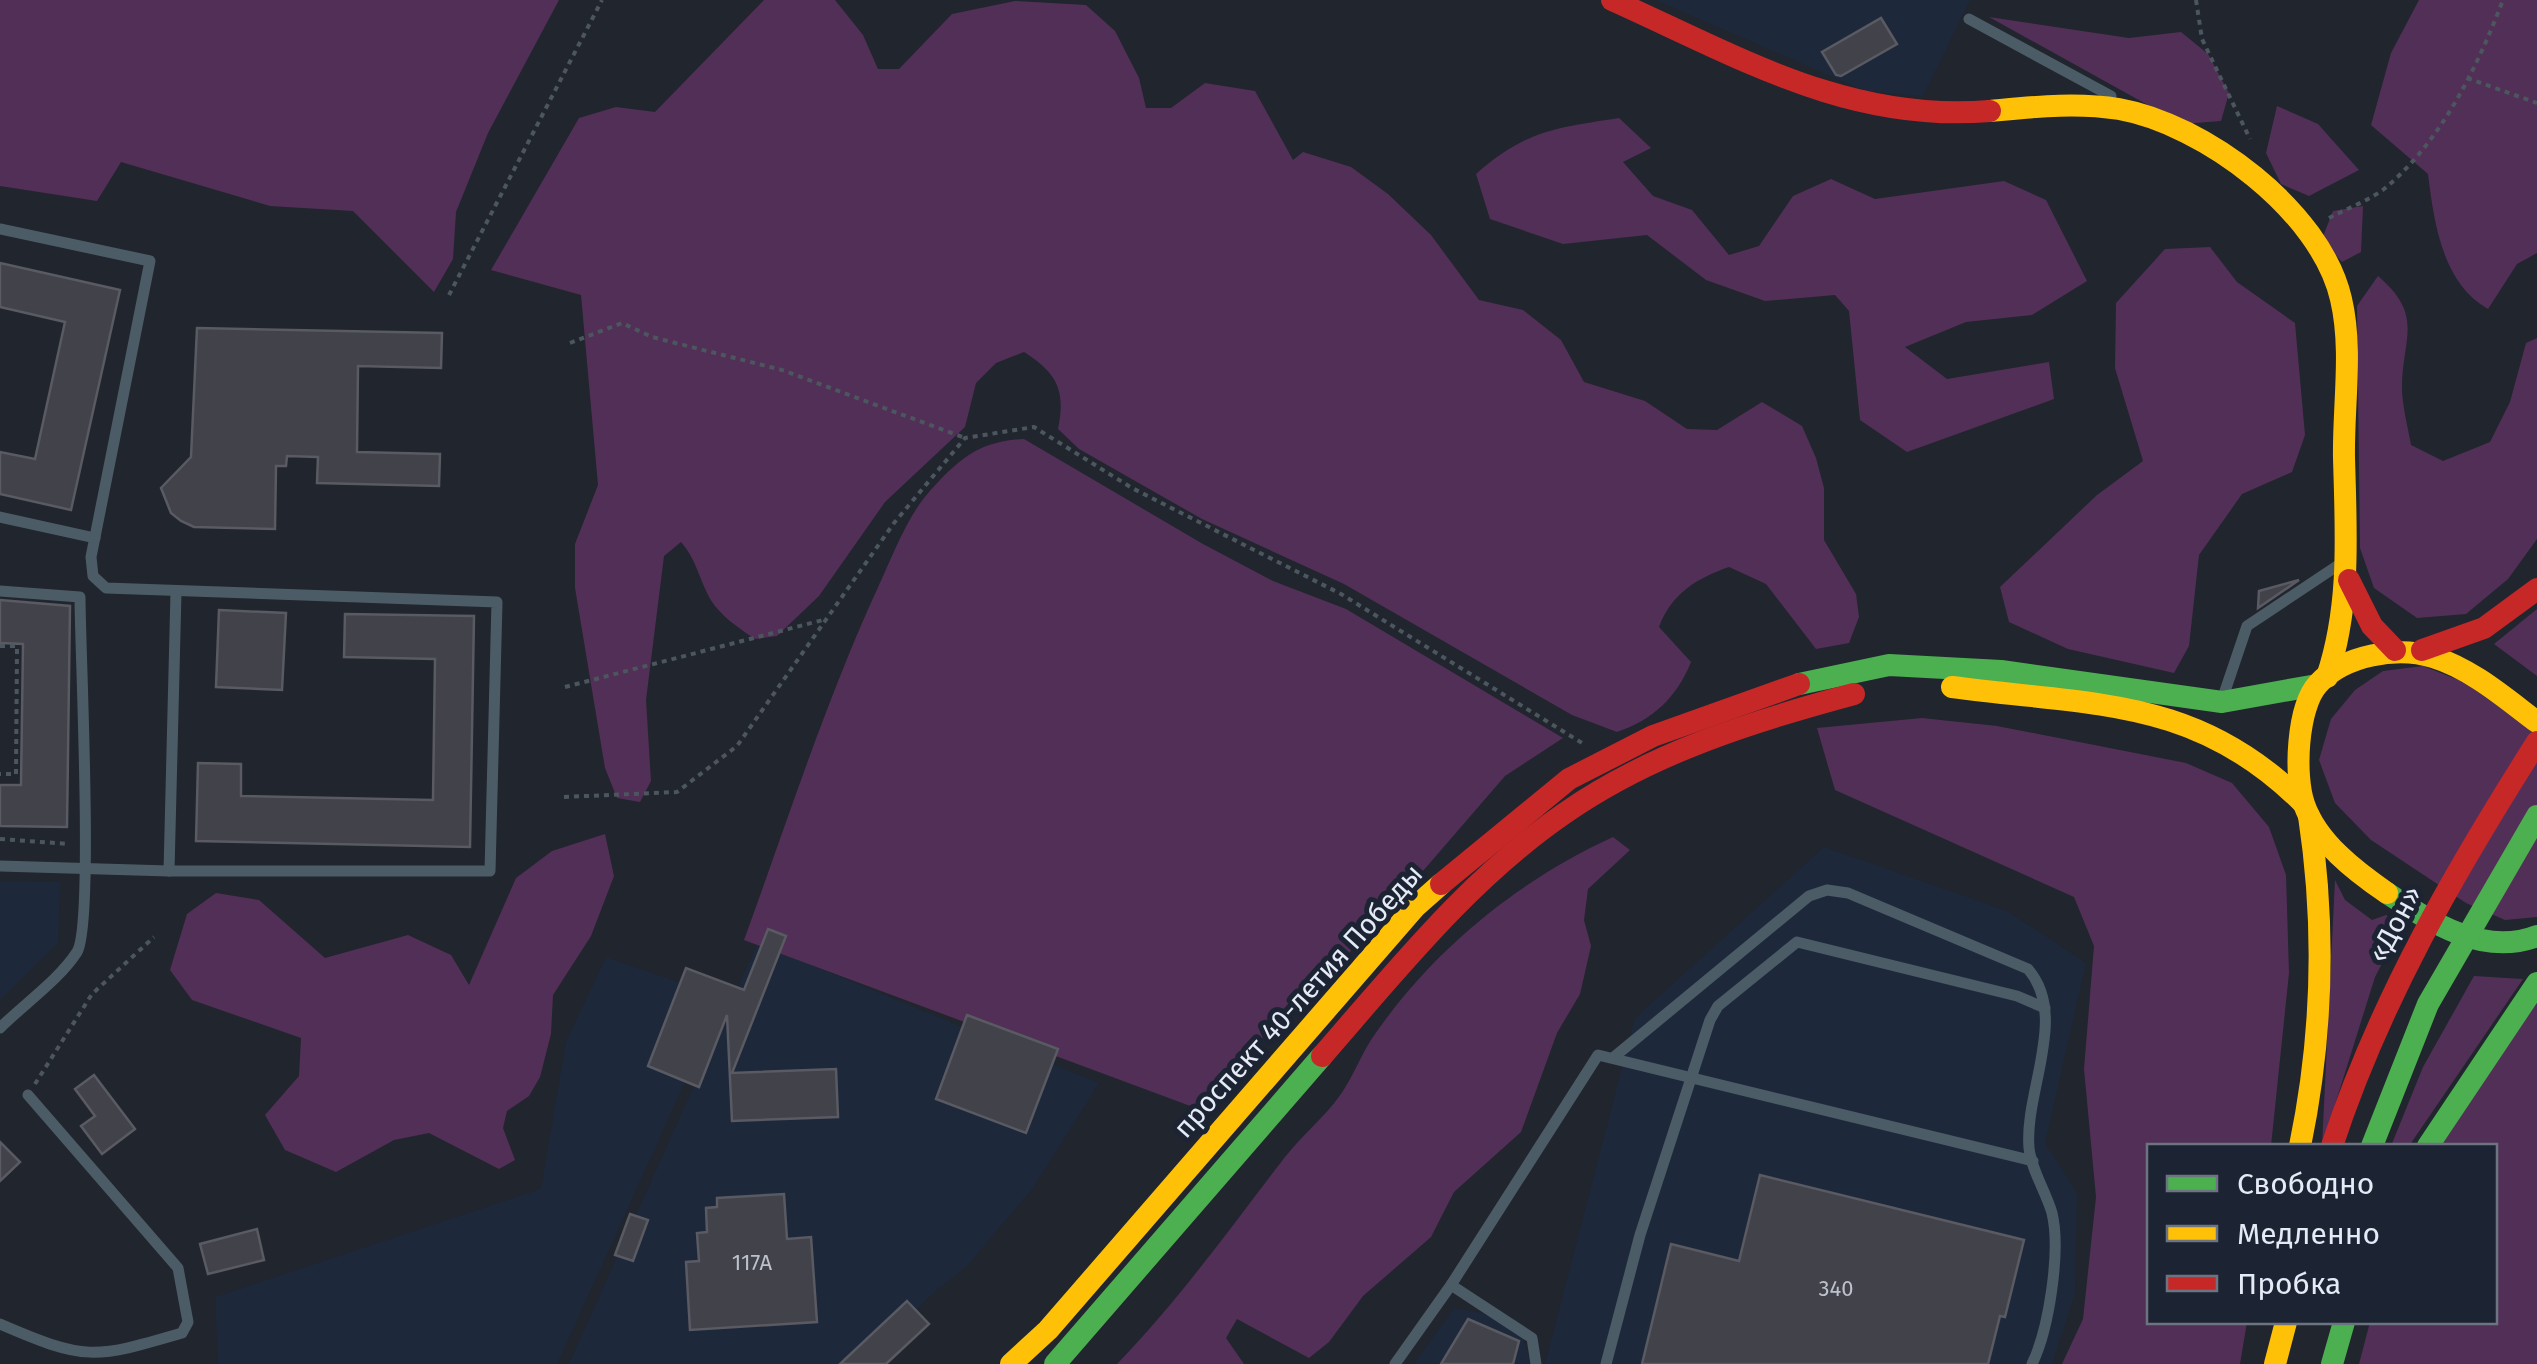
<svg xmlns="http://www.w3.org/2000/svg" width="2537" height="1364" font-family="'Fira Sans',sans-serif">
  <rect width="100%" height="100%" fill="#21252e"/>
  <g fill="#1e283b">
    <path d="M1656,0H1970L1923,96L1865,91Z"/>
    <path d="M1824,847L2007,911L2086,963L2045,1143L2077,1193L2075,1293L2052,1364H1545L1635,1018Z"/>
    <path d="M0,881L60,882L58,943L0,1000Z"/>
    <path d="M758,943L1099,1083L1032,1189L966,1267L935,1291L863,1364H569Z"/>
    <path d="M606,957L723,998L557,1364H218L215,1297L541,1189L566,1042Z"/>
    <path d="M1454,1308L1516,1319L1531,1364H1414Z"/>
  </g>
  <g fill="#522f57">
    <path d="M0,0H559L488,133L456,212L453,259L434,292L353,211L270,206L121,162L97,201L0,186Z"/>
    <path d="M764,0H835L863,35L878,69H899L952,14L1015,1L1086,5L1115,31L1139,78L1146,108H1171L1205,83L1255,91L1293,160L1303,152L1351,167L1388,194L1431,235L1479,300L1523,310L1561,340L1584,382L1645,401L1687,429L1717,430L1762,402L1802,426L1816,458L1824,488V540L1856,594L1859,617L1849,643L1816,649L1766,584L1729,567C1697,578 1671,594 1659,627L1691,662C1677,697 1653,720 1617,732L1572,715L1344,584L1202,519L1079,449L1058,429C1066,390 1057,373 1024,352L996,363L976,383L965,427L885,502L819,596L777,636L755,639C736,626 717,614 707,593C698,574 695,558 681,542L664,556L646,700L651,781L640,802L617,798L605,768L575,588V544L598,485L581,295L491,270L579,118L616,107L655,112Z"/>
    <path d="M2419,0H2537V253L2517,264L2488,309C2442,283 2434,222 2428,174L2371,125L2391,53Z"/>
    <path d="M1989,17L2129,38L2181,32L2208,54L2229,93L2221,121L2182,124Z"/>
    <path d="M2277,106L2318,124L2359,170L2309,196L2281,184L2266,153Z"/>
    <path d="M1619,118L1651,148L1623,162L1653,196L1692,210L1729,255L1759,246L1793,196L1831,179L1875,199L2004,181L2046,200L2087,281L2032,315L1966,322L1905,347L1947,379L2049,362L2054,399L1907,452L1860,420L1849,311L1835,295L1765,301L1706,280L1647,235L1563,244L1490,219L1476,174C1526,130 1556,128 1619,118Z"/>
    <path d="M2363,206L2361,252L2342,262L2322,239L2333,211Z"/>
    <path d="M2210,247L2237,282L2295,323L2305,435L2292,472L2242,494L2199,555L2189,646L2174,673L2068,649L2009,622L2000,587L2097,495L2143,461L2115,368L2116,303L2165,249Z"/>
    <path d="M2378,276C2426,317 2401,339 2402,391C2403,409 2408,428 2411,445L2443,461L2490,442L2510,402L2526,343L2537,338V539L2508,579L2466,614L2417,618L2374,588L2360,548L2357,306Z"/>
    <path d="M1024,439L1203,544L1273,581L1346,609L1563,738L1505,776L1372,930L1193,1107L744,940C787,822 826,700 879,585C893,555 907,517 929,492C959,459 979,441 1024,439Z"/>
    <path d="M2537,609V676L2494,644Z"/>
    <path d="M2423,666L2464,682L2537,734V917L2505,920L2466,903L2371,840L2335,803L2319,760L2331,719L2355,690L2383,671Z"/>
    <path d="M1922,718L1997,726L2186,763L2232,783L2269,827L2286,875L2289,973L2271,1146H2150V1322H2247L2240,1364H2062L2083,1319L2096,1197L2084,1069L2094,946L2074,897L1835,790L1817,728Z"/>
    <path d="M605,834L614,876L591,936L553,995L551,1034L540,1077L529,1096L507,1111L503,1128L515,1160L499,1169L429,1133L394,1140L336,1172L285,1150L265,1115L299,1076L301,1038L192,1000L170,970L187,914L216,893L259,900L325,958L408,935L451,955L469,985L516,878L552,851Z"/>
    <path d="M1613,837L1630,850L1588,889L1584,920L1591,946L1580,994L1557,1033L1521,1132L1454,1192L1431,1237L1363,1296L1329,1342L1309,1358L1237,1319L1226,1338L1244,1364H1117C1179,1300 1231,1227 1285,1157C1302,1135 1326,1116 1341,1094C1354,1075 1362,1052 1375,1034C1435,948 1519,880 1613,837Z"/>
    <path d="M2335,880L2345,900L2372,920L2386,915L2402,924L2375,977L2322,1146Z"/>
    <path d="M2474,976L2523,979L2409,1146H2391L2423,1067Z"/>
    <path d="M2537,1001V1364H2359L2370,1322H2494V1146H2441Z"/>
  </g>
  <g fill="#41424a" stroke="#595a62" stroke-width="2.5">
    <path d="M1881,18L1897,44L1841,76L1836,75L1822,52Z"/>
    <path d="M0,263L120,290L71,510L0,494V452L35,459L65,322L0,307Z"/>
    <path d="M197,328L442,333L441,368L358,366L357,452L440,454L439,486L317,483L318,457L287,456L286,466H276L275,529L194,527L181,521L171,513L161,488L191,457Z"/>
    <path d="M2299,580L2258,608L2259,591Z"/>
    <path d="M0,600L70,606L67,827L0,826V785H21L23,644L0,643Z"/>
    <path d="M219,610L286,613L282,690L216,687Z"/>
    <path d="M345,614L474,616L470,847L196,841L198,763L241,764V796L433,800L435,659L344,657Z"/>
    <path d="M768,929L786,936L732,1073L836,1069L838,1117L732,1121L727,1015L699,1087L648,1066L686,968L744,990Z"/>
    <path d="M967,1015L1058,1049L1026,1133L936,1099Z"/>
    <path d="M94,1075L135,1129L102,1154L81,1126L95,1116L75,1089Z"/>
    <path d="M0,1142L20,1162L0,1181Z"/>
    <path d="M1760,1175L2024,1240L2005,1317L2000,1316L1988,1364H1642L1671,1244L1739,1261Z"/>
    <path d="M784,1194L787,1239L811,1237L817,1322L690,1330L686,1262L699,1261L697,1233L707,1232L706,1208L717,1207V1198Z"/>
    <path d="M630,1214L648,1220L633,1261L615,1255Z"/>
    <path d="M257,1229L264,1260L208,1274L200,1244Z"/>
    <path d="M907,1301L929,1324L886,1364H840Z"/>
    <path d="M1468,1319L1519,1341L1513,1364H1441Z"/>
  </g>
  <g fill="none" stroke-linecap="round" stroke-linejoin="round">
    <g stroke="#4c565e" stroke-width="4" stroke-dasharray="5 5" stroke-linecap="butt">
      <path d="M2196,0L2202,39L2250,139"/>
      <path d="M2467,78L2537,103"/>
      <path d="M2329,218C2346,209 2368,201 2384,189C2441,142 2477,68 2503,0"/>
      <path d="M449,295L602,0"/>
      <path d="M570,343L622,323L652,337L782,370L965,438"/>
      <path d="M0,646H17L16,774H0"/>
      <path d="M565,687L823,620"/>
      <path d="M564,797L677,792L737,746L894,523L965,438L1034,427L1132,488L1341,594L1582,743"/>
      <path d="M0,839L69,844"/>
      <path d="M35,1084L92,994L154,937"/>
    </g>
    <g stroke="#4c5c66" stroke-width="11">
      <path d="M1969,19L2111,96"/>
      <path d="M0,229L150,261L91,557L93,576L106,588L497,602L490,871H169L0,866"/>
      <path d="M0,517L95,538"/>
      <path d="M0,591L80,597C80,649 94,925 77,952C59,980 24,1004 0,1028"/>
      <path d="M2223,697L2247,626L2340,564"/>
      <path d="M169,871L176,592"/>
      <path d="M1614,1057L1809,896L1827,890L1848,893L2028,969C2069,1016 2024,1092 2029,1148C2031,1169 2046,1192 2052,1213C2061,1251 2049,1329 2032,1364"/>
      <path d="M1451,1285L1532,1338L1536,1364"/>
      <path d="M0,1324C86,1361 93,1359 182,1333L188,1322L178,1268L28,1095"/>
      <path d="M1395,1364L1451,1285L1598,1055L2033,1161"/>
      <path d="M1606,1364L1640,1235L1710,1020L1718,1006L1797,942L2017,996L2045,1008"/>
    </g>
    <g stroke="#4caf50" stroke-width="22">
      <path d="M1799,684L1889,665L2001,671L2222,702L2317,685"/>
      <path d="M2387,893C2431,922 2483,957 2537,936"/>
      <path d="M2372,1146L2428,1004L2537,816"/>
      <path d="M2428,1146L2537,983"/>
      <path d="M1055,1364L1322,1056"/>
      <path d="M2332,1364L2344,1322"/>
    </g>
    <g stroke="#ffc107" stroke-width="22">
      <path d="M1990,111C2033,107 2075,102 2119,109C2204,124 2321,211 2341,299C2353,350 2343,406 2344,458C2346,533 2351,605 2327,677"/>
      <path d="M1952,687C2092,706 2196,696 2303,803"/>
      <path d="M2387,893C2355,871 2317,842 2304,804C2294,776 2297,707 2318,684C2344,655 2397,646 2433,657C2472,669 2505,698 2537,722"/>
      <path d="M2300,1146C2323,1035 2326,928 2309,816"/>
      <path d="M1011,1364L1048,1330L1415,907L1441,884"/>
      <path d="M2275,1364L2286,1322"/>
    </g>
    <g stroke="#c62828" stroke-width="22">
      <path d="M1612,0C1737,56 1848,123 1990,111"/>
      <path d="M2349,580L2372,626L2395,650"/>
      <path d="M2422,650L2484,628L2537,589"/>
      <path d="M1441,884L1569,779L1653,736L1799,684"/>
      <path d="M1322,1056C1397,970 1470,878 1565,813C1651,753 1753,721 1854,694"/>
      <path d="M2332,1146C2380,1000 2455,871 2537,742"/>
    </g>
  </g>
  <g text-anchor="middle" dominant-baseline="central" stroke-width="10" stroke-linejoin="round" paint-order="stroke">
    <g font-size="22" fill="#bcc1cb">
      <text x="752" y="1262">117А</text>
      <text x="1836" y="1288">340</text>
    </g>
    <g font-size="28" fill="#e5ebf6" stroke="#1c2433">
      <text transform="translate(2395 924) rotate(-62)">«Дон»</text>
      <text transform="translate(1298 1001) rotate(-48)">проспект 40-летия Победы</text>
    </g>
  </g>
  <rect x="2147" y="1144" width="350" height="180" fill="#1c2433" stroke="#6c7481" stroke-width="2.5"/>
  <rect x="2167" y="1176" width="50" height="15" fill="#4caf50" stroke="#6c7481" stroke-width="2.5"/>
  <text x="2237" y="1194" font-size="30" fill="#e5ebf6">Свободно</text>
  <rect x="2167" y="1226" width="50" height="15" fill="#ffc107" stroke="#6c7481" stroke-width="2.5"/>
  <text x="2237" y="1244" font-size="30" fill="#e5ebf6">Медленно</text>
  <rect x="2167" y="1276" width="50" height="15" fill="#c62828" stroke="#6c7481" stroke-width="2.5"/>
  <text x="2237" y="1294" font-size="30" fill="#e5ebf6">Пробка</text>
</svg>
